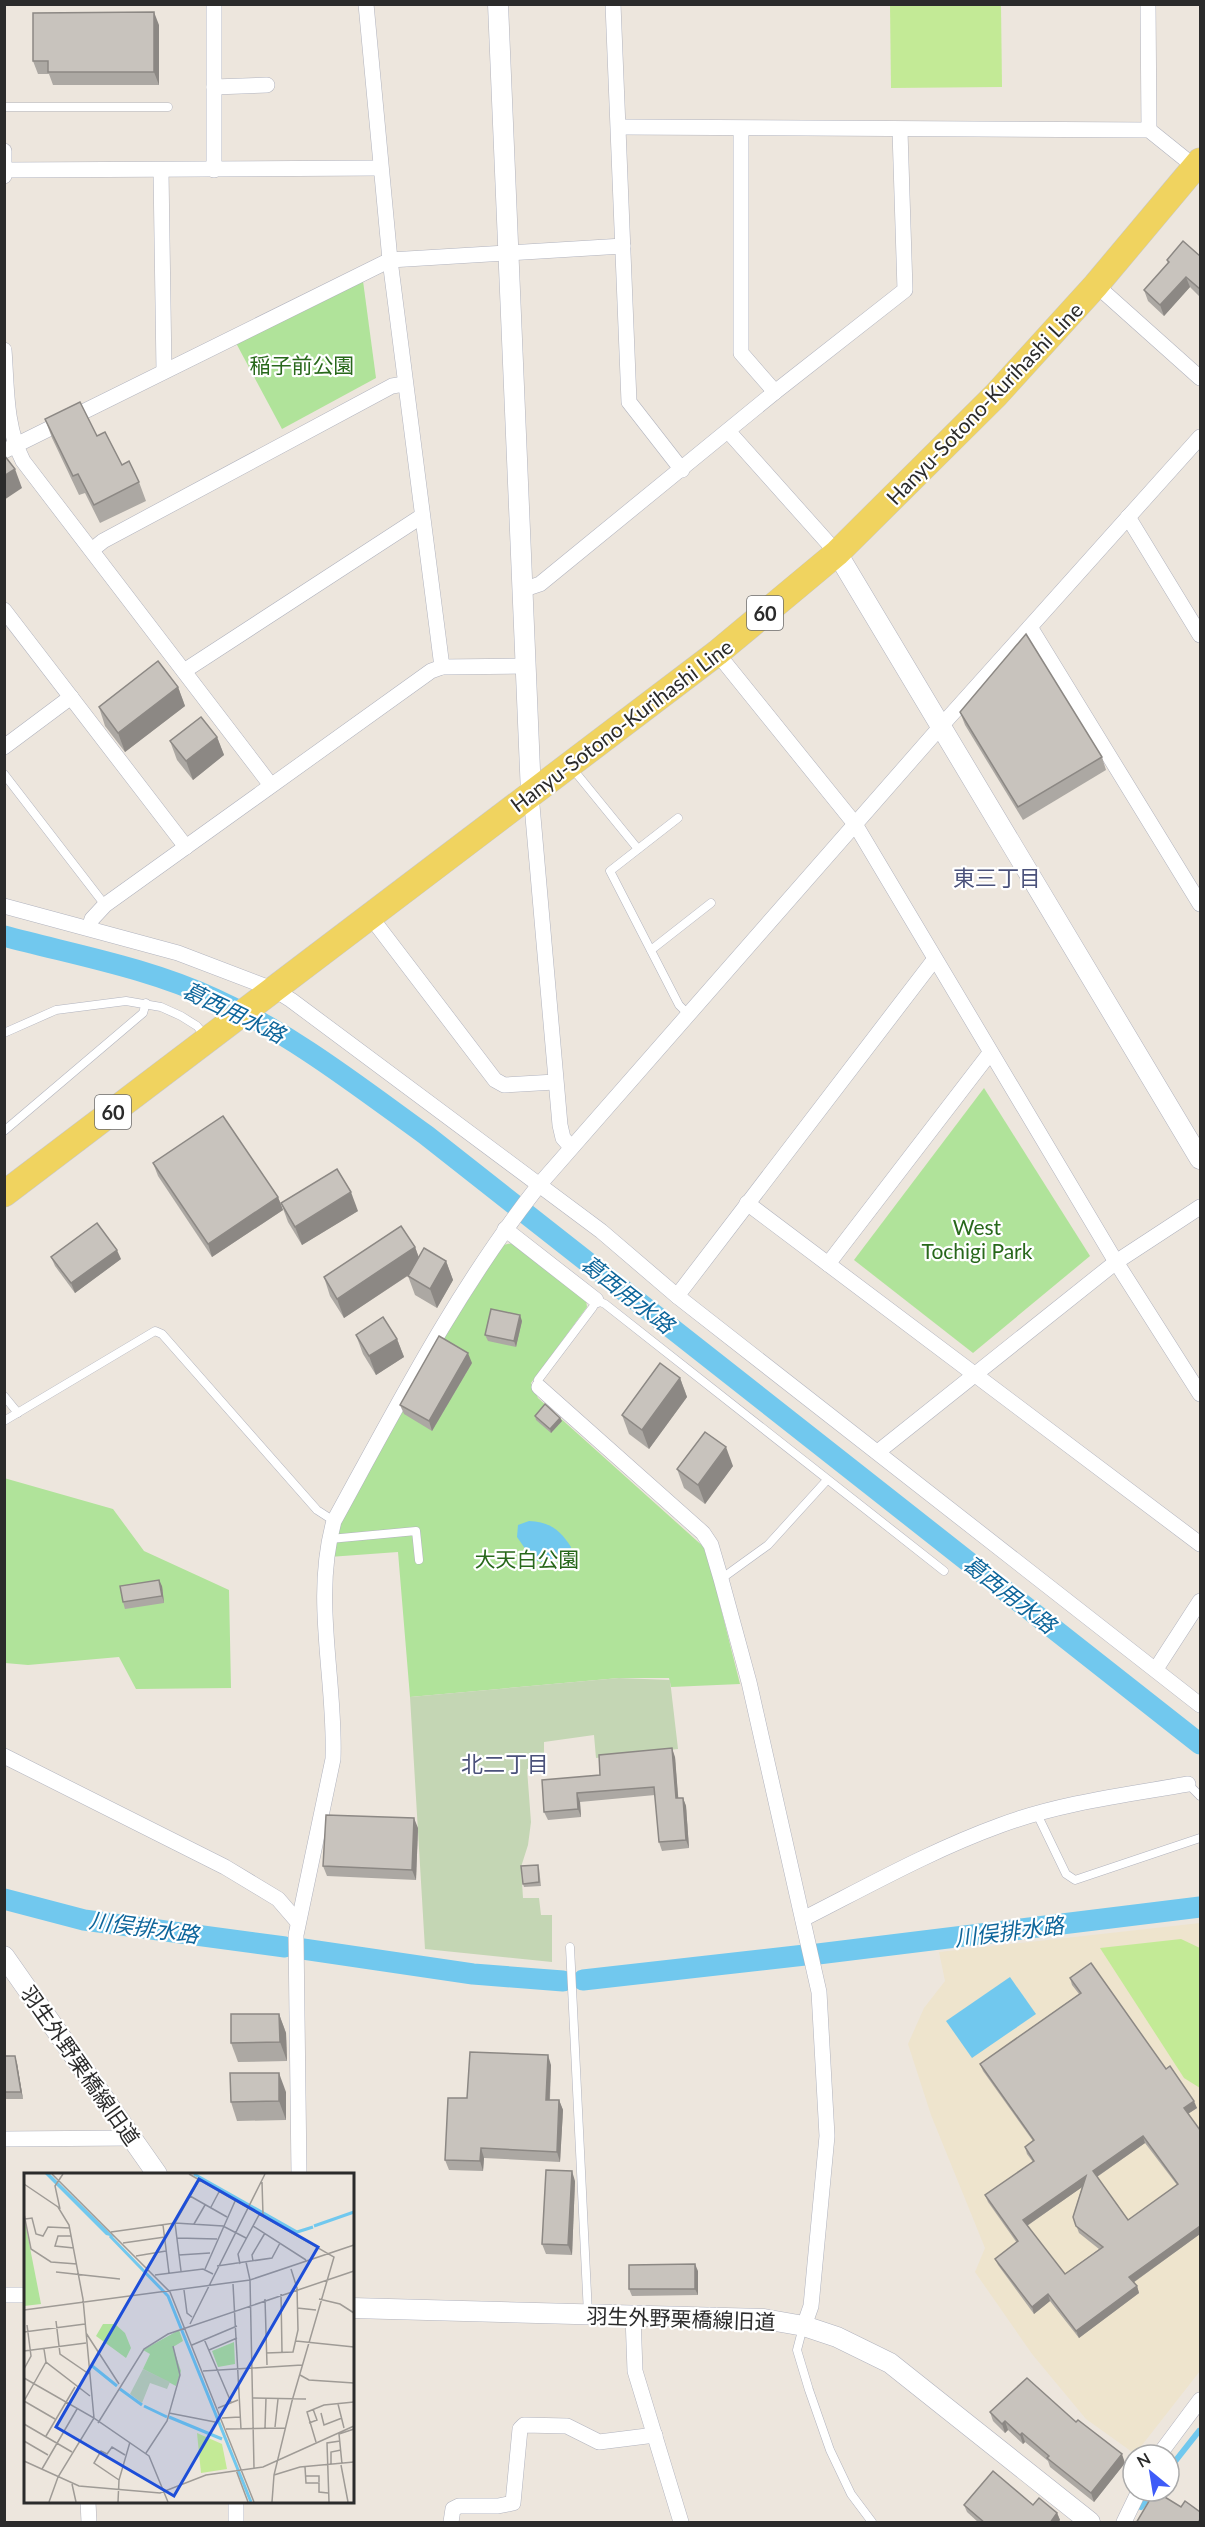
<svg xmlns="http://www.w3.org/2000/svg" width="1205" height="2527" font-family="Lato,'Noto Sans JP',sans-serif">
  <rect width="100%" height="100%" fill="#ede6dd"/>
  <path fill="#eee4cd" d="M1200,1923V2371L1135,2454L1086,2419L1032,2354L975,2272L985,2248L931,2115L908,2044L924,2008L945,1981L939,1952Z"/>
  <g fill="#b0e39a">
    <path d="M363,281L376,378L282,429L236,343Z"/>
    <path d="M984,1088L1090,1256L973,1353L854,1260Z"/>
    <path d="M513,1243L586,1300L587,1307L531,1383L538,1398L706,1549L740,1684L671,1687L669,1678H619L410,1697L398,1552L329,1557L335,1530L450,1328L503,1245Z"/>
    <path d="M4,1478L113,1509L144,1551L229,1590L231,1688L136,1689L119,1657L28,1665L5,1663Z"/>
  </g>
  <path fill="#c4d6b4" d="M619,1678L670,1680L678,1749L596,1758L594,1735L544,1742V1767L527,1769L531,1822L528,1845L521,1867L523,1898H539L541,1915H552V1962L425,1949L410,1697Z"/>
  <g fill="#c3ea96">
    <path d="M890,5H1001L1002,87L891,88Z"/>
    <path d="M1181,1939L1200,1948V2088L1184,2078L1100,1948Z"/>
  </g>
  <g fill="#71c8ee">
    <path d="M529,1521C550,1522 560,1530 571,1547L568,1557L550,1564L533,1560L517,1537L518,1525Z"/>
    <path d="M1010,1977L1036,2014L972,2058L946,2021Z"/>
  </g>
  <g fill="none" stroke-linecap="round" stroke-linejoin="round">
    <g stroke="#71c8ee" stroke-width="6">
      <path d="M1169,2469L1199,2431"/>
      <path d="M1141,2507L1153,2491"/>
    </g>
    <g stroke="#71c8ee" stroke-width="21">
      <path d="M4,936C75,955 149,968 215,999C292,1034 358,1086 426,1135L1200,1744"/>
      <path d="M4,1899L84,1920L285,1947"/>
      <path d="M303,1949L473,1974L563,1981"/>
      <path d="M818,1954L1200,1907"/>
      <path d="M583,1980L805,1955"/>
    </g>
    <defs>
      <g id="service">
        <path d="M4,107H168"/>
        <path d="M572,768L638,849"/>
        <path d="M4,774L105,905"/>
        <path d="M678,818L610,871L679,1005L689,1015"/>
        <path d="M651,950L711,903"/>
        <path d="M4,1033L56,1010L126,1001L161,1007L181,1016L197,1026L206,1037"/>
        <path d="M4,1131L143,1013L146,1003"/>
        <path d="M539,1387L538,1380L593,1307L596,1300L605,1304L944,1571"/>
        <path d="M4,1396L18,1413"/>
        <path d="M4,1421L155,1331L162,1334L317,1510L334,1521"/>
        <path d="M330,1539L416,1531L419,1560"/>
        <path d="M721,1579L768,1545L827,1480"/>
        <path d="M1188,1784L1200,1796"/>
        <path d="M1037,1814L1066,1874L1075,1880L1200,1838"/>
        <path d="M570,1947L588,2314"/>
        <path d="M803,2327L797,2350L809,2390L830,2450L851,2494L872,2522"/>
      </g>
      <g id="minor">
        <path d="M366,4L390,260L442,667"/>
        <path d="M613,4L629,402L682,470"/>
        <path d="M1148,4L1149,130"/>
        <path d="M214,87L267,85"/>
        <path d="M619,127L1149,130L1195,167"/>
        <path d="M741,129V353L775,392"/>
        <path d="M4,151V176"/>
        <path d="M5,170L380,168"/>
        <path d="M214,170V4"/>
        <path d="M161,171L164,371"/>
        <path d="M1096,285L1200,378"/>
        <path d="M4,350C7,388 5,426 23,461L270,784"/>
        <path d="M728,431L837,553"/>
        <path d="M4,451L390,260L623,246"/>
        <path d="M1128,517L1200,635"/>
        <path d="M92,550L103,541L392,386L404,384"/>
        <path d="M522,590L540,584L775,392L905,290L900,131"/>
        <path d="M4,610L186,847"/>
        <path d="M1030,627L1200,904"/>
        <path d="M717,653L855,824L1116,1262L1200,1394"/>
        <path d="M184,671L422,516"/>
        <path d="M4,747L71,697"/>
        <path d="M531,794L560,1125L563,1138L571,1147"/>
        <path d="M4,906L178,953L275,990L291,1000L601,1231L677,1296L1200,1705"/>
        <path d="M370,916L495,1080L504,1085L555,1082"/>
        <path d="M89,928L92,919L105,905L431,671L442,667L525,666"/>
        <path d="M747,1203L1200,1544"/>
        <path d="M505,1229L596,1300"/>
        <path d="M828,1264L990,1053"/>
        <path d="M677,1296L934,960"/>
        <path d="M539,1387L703,1533L711,1545L721,1579L749,1682L819,1992L827,2136L811,2306L804,2326"/>
        <path d="M879,1451L1116,1262L1200,1207"/>
        <path d="M1156,1669L1200,1601"/>
        <path d="M4,1756L225,1867L278,1899L297,1921"/>
        <path d="M803,1919C868,1886 932,1850 1001,1825C1060,1803 1125,1795 1188,1784"/>
        <path d="M4,2139L132,2138"/>
        <path d="M299,2174L296,1935L333,1759C336,1680 312,1600 334,1521C397,1406 457,1289 539,1185L942,725L1200,437"/>
        <path d="M4,2295H26"/>
        <path d="M633,2316L635,2371L681,2522"/>
        <path d="M1159,2455L1200,2400"/>
        <path d="M88,2502L89,2522"/>
        <path d="M236,2522V2502"/>
        <path d="M451,2522L453,2509L459,2506H498L513,2503L520,2429L524,2425L567,2426L599,2442L655,2435"/>
        <path d="M1124,2522L1139,2491"/>
      </g>
      <g id="tertiary">
        <path d="M498,4L531,794"/>
        <path d="M837,553L1200,1159"/>
        <path d="M4,1956L157,2174"/>
        <path d="M352,2308L764,2319L804,2326L837,2337L890,2363L1090,2522"/>
      </g>
      <path id="primary" d="M4,1194L717,653L837,553L996,395L1096,285L1200,161"/>
    </defs>
    <use href="#service" stroke="#b1b3be" stroke-width="9"/>
    <use href="#minor" stroke="#b1b3be" stroke-width="16"/>
    <use href="#tertiary" stroke="#b1b3be" stroke-width="21"/>
    <use href="#primary" stroke="#c8c8c8" stroke-width="27"/>
    <use href="#service" stroke="#fff" stroke-width="8"/>
    <use href="#minor" stroke="#fff" stroke-width="15"/>
    <use href="#tertiary" stroke="#fff" stroke-width="20"/>
    <use href="#primary" stroke="#f0d35f" stroke-width="26"/>
  </g>
  <g fill="#aca8a3" fill-rule="evenodd">
    <path d="M159,25V85H53L49,74H38L33,61Z"/>
    <path d="M1200,256V297L1190,287L1164,316L1148,301L1144,290L1168,264L1167,260Z"/>
    <path d="M45,419L97,436L122,465L139,482L146,501L100,523L85,493L79,495L52,438Z"/>
    <path d="M178,687L185,706L125,752L105,726L99,707Z"/>
    <path d="M960,712L1102,757L1106,770L1023,820L965,725Z"/>
    <path d="M217,737L224,755L193,780L177,760L170,741Z"/>
    <path d="M153,1163L278,1197L283,1210L212,1257L158,1176Z"/>
    <path d="M281,1203L358,1211L302,1245L288,1222Z"/>
    <path d="M415,1247L419,1258L446,1261L453,1280L437,1308L415,1295L408,1276L409,1275L344,1318L330,1296L324,1277Z"/>
    <path d="M51,1257L121,1259L75,1293L55,1266Z"/>
    <path d="M522,1321L516,1347L488,1341L485,1335Z"/>
    <path d="M356,1335L397,1339L404,1357L376,1375L363,1354Z"/>
    <path d="M472,1363L432,1431L404,1414L400,1405Z"/>
    <path d="M680,1378L687,1397L649,1449L629,1434L622,1415Z"/>
    <path d="M535,1416L560,1418L562,1421L551,1433L536,1420Z"/>
    <path d="M733,1466L705,1504L684,1488L677,1469Z"/>
    <path d="M162,1586L164,1603L125,1609L123,1602Z"/>
    <path d="M675,1757L678,1798H683L686,1806L689,1848L662,1851L659,1842L655,1795L580,1802L581,1817L548,1820L544,1812L600,1775Z"/>
    <path d="M418,1828L416,1880L327,1876L323,1866Z"/>
    <path d="M539,1868L541,1886L524,1887L523,1884Z"/>
    <path d="M1070,1978L1166,2069L1197,2108L1188,2114L1200,2130V2234L1133,2283L1137,2286L1139,2293L1079,2338L1050,2301L1034,2314L998,2265L995,2259L1017,2243L988,2202L985,2195L1033,2162L1027,2154L1025,2147L1033,2141L983,2071L980,2064L1079,1994L1072,1985ZM1145,2143L1177,2185L1128,2220L1097,2177ZM1082,2187L1073,2217L1079,2233L1099,2249L1065,2274L1027,2226Z"/>
    <path d="M279,2014L286,2033L287,2061L238,2062L231,2043Z"/>
    <path d="M4,2056L17,2063L23,2099H4Z"/>
    <path d="M551,2065L550,2100H559L563,2110L560,2162L484,2158L483,2171L449,2170L445,2160L467,2098Z"/>
    <path d="M286,2092V2120L237,2121L231,2102Z"/>
    <path d="M575,2181L572,2255L546,2254L542,2244Z"/>
    <path d="M698,2271V2295L632,2296L629,2289Z"/>
    <path d="M990,2412L1076,2422L1125,2463L1094,2502L1050,2467L1048,2461L1025,2442L1023,2444L1008,2430L1005,2433L993,2421Z"/>
    <path d="M964,2505H1033L1057,2513L1060,2520L1057,2523H979L967,2512Z"/>
  </g>
  <g fill="#8c8884">
    <path d="M154,12L159,25V85L154,72Z"/>
    <path d="M1186,277L1190,287L1164,316L1160,305Z"/>
    <path d="M15,469L22,488L4,500V476Z"/>
    <path d="M178,687L185,706L125,752L118,733Z"/>
    <path d="M217,737L224,755L193,780L186,761Z"/>
    <path d="M351,1192L358,1211L302,1245L295,1227Z"/>
    <path d="M278,1197L283,1210L212,1257L208,1244Z"/>
    <path d="M415,1247L422,1266L344,1318L337,1299Z"/>
    <path d="M117,1250L121,1259L75,1293L71,1283Z"/>
    <path d="M446,1261L453,1280L437,1308L430,1289Z"/>
    <path d="M520,1315L522,1321L516,1347L514,1341Z"/>
    <path d="M397,1339L404,1357L376,1375L369,1356Z"/>
    <path d="M468,1353L472,1363L432,1431L429,1421Z"/>
    <path d="M680,1378L687,1397L649,1449L642,1430Z"/>
    <path d="M560,1418L562,1421L551,1433L550,1429Z"/>
    <path d="M726,1447L733,1466L705,1504L698,1485Z"/>
    <path d="M159,1580L162,1586L164,1603L162,1596Z"/>
    <path d="M672,1748L675,1757L679,1807L676,1798Z"/>
    <path d="M577,1793L580,1802L581,1817L578,1809Z"/>
    <path d="M683,1798L686,1806L689,1848L686,1840Z"/>
    <path d="M414,1818L418,1828L416,1880L412,1870Z"/>
    <path d="M279,2014L286,2033L287,2061L280,2042Z"/>
    <path d="M548,2055L551,2065L549,2110L546,2100Z"/>
    <path d="M15,2056L17,2063L23,2099L21,2092Z"/>
    <path d="M279,2073L286,2092V2120L279,2101Z"/>
    <path d="M559,2100L563,2110L560,2162L557,2152Z"/>
    <path d="M1194,2101L1197,2108L1186,2115L1184,2108Z"/>
    <path d="M1143,2136L1145,2143L1095,2178L1093,2171Z"/>
    <path d="M481,2148L484,2158L483,2171L480,2161Z"/>
    <path d="M572,2171L575,2181L572,2255L568,2245Z"/>
    <path d="M1086,2176L1088,2183L1025,2227L1023,2220Z"/>
    <path d="M1200,2226V2234L1131,2284L1129,2277Z"/>
    <path d="M695,2264L698,2271V2295L695,2289Z"/>
    <path d="M1137,2286L1139,2293L1079,2338L1076,2331Z"/>
    <path d="M1048,2294L1050,2301L1034,2314L1032,2307Z"/>
    <path d="M1005,2421L1008,2430L1005,2433L1002,2424Z"/>
    <path d="M1022,2433L1025,2442L1023,2444L1020,2435Z"/>
    <path d="M1122,2454L1125,2463L1094,2502L1091,2493Z"/>
    <path d="M1057,2513L1060,2520L1057,2523H1050Z"/>
  </g>
  <g fill="#c8c3bd" stroke="#8c8884" stroke-width="1.5" fill-rule="evenodd">
    <path d="M154,12V72H48V61H33V13Z"/>
    <path d="M1183,241L1200,256V289L1186,277L1160,305L1144,290L1169,262L1167,260Z"/>
    <path d="M80,402L97,436L105,432L122,465L129,461L139,482L94,505L78,474L73,476L45,419Z"/>
    <path d="M4,455L15,469L4,476Z"/>
    <path d="M1026,634L1102,757L1018,807L960,712Z"/>
    <path d="M158,661L178,687L118,733L99,707Z"/>
    <path d="M201,717L217,737L186,761L170,741Z"/>
    <path d="M223,1116L278,1197L208,1244L153,1163Z"/>
    <path d="M337,1169L351,1192L295,1227L281,1203Z"/>
    <path d="M97,1223L117,1250L71,1283L51,1257Z"/>
    <path d="M401,1226L415,1247L337,1299L324,1277Z"/>
    <path d="M424,1248L446,1261L430,1289L408,1276Z"/>
    <path d="M491,1309L520,1315L514,1341L485,1335Z"/>
    <path d="M383,1317L397,1339L369,1356L356,1335Z"/>
    <path d="M439,1336L468,1353L429,1421L400,1405Z"/>
    <path d="M660,1363L680,1378L642,1430L622,1415Z"/>
    <path d="M545,1404L560,1418L550,1429L535,1416Z"/>
    <path d="M705,1432L726,1447L698,1485L677,1469Z"/>
    <path d="M159,1580L162,1596L123,1602L120,1586Z"/>
    <path d="M672,1748L676,1798H683L686,1840L659,1842L654,1787L577,1793L578,1809L544,1812L542,1780L600,1775L599,1755Z"/>
    <path d="M326,1815L414,1818L412,1870L323,1866Z"/>
    <path d="M538,1865L539,1882L523,1884L521,1866Z"/>
    <path d="M1091,1963L1166,2069L1170,2066L1194,2101L1184,2108L1200,2130V2226L1129,2277L1137,2286L1076,2331L1048,2294L1032,2307L995,2259L1018,2241L985,2195L1034,2161L1025,2147L1034,2140L980,2064L1081,1993L1070,1978ZM1143,2136L1178,2184L1128,2220L1093,2171ZM1086,2176L1073,2217L1076,2226L1103,2247L1065,2274L1023,2220Z"/>
    <path d="M231,2014H279L280,2042L231,2043Z"/>
    <path d="M470,2052L548,2055L546,2100H559L557,2152L481,2148L480,2161L445,2160L448,2098H467Z"/>
    <path d="M4,2056H15L21,2092H4Z"/>
    <path d="M230,2073H279V2101L231,2102Z"/>
    <path d="M546,2170L572,2171L568,2245L542,2244Z"/>
    <path d="M695,2264V2289H629V2265Z"/>
    <path d="M1027,2378L1076,2422L1078,2420L1122,2454L1091,2493L1047,2458L1049,2456L1022,2433L1020,2435L1005,2421L1002,2424L990,2412Z"/>
    <path d="M993,2471L1033,2505L1039,2498L1057,2513L1050,2523H985L964,2505Z"/>
    <path d="M1155,2491L1181,2507L1185,2501L1200,2512V2519L1198,2523H1136Z"/>
  </g>
  <g text-anchor="middle" dominant-baseline="central" stroke-width="4.5" stroke-linejoin="round" paint-order="stroke">
    <g fill="#fff" stroke="#6b6b6b" stroke-width="1.5">
      <rect x="747" y="596" width="36" height="34" rx="4.5"/>
      <rect x="95" y="1095" width="36" height="34" rx="4.5"/>
    </g>
    <g font-size="20" font-weight="bold" fill="#2b2b2b">
      <text x="765" y="613">60</text>
      <text x="113" y="1112">60</text>
    </g>
    <g font-size="21" fill="#28681b" stroke="#fff">
      <text x="302" y="364">稲子前公園</text>
      <text x="977" y="1226">West<tspan x="977" dy="24">Tochigi Park</tspan></text>
      <text x="527" y="1558">大天白公園</text>
    </g>
    <g font-size="21" fill="#2b2b2b" stroke="#fff">
      <text transform="translate(984 403) rotate(-46)">Hanyu-Sotono-Kurihashi Line</text>
      <text transform="translate(621 725) rotate(-37)">Hanyu-Sotono-Kurihashi Line</text>
      <text transform="translate(81 2065) rotate(55)">羽生外野栗橋線旧道</text>
      <text transform="translate(681 2318) rotate(2)">羽生外野栗橋線旧道</text>
    </g>
    <g font-size="22" fill="#4b527b" stroke="#fff">
      <text x="997" y="877">東三丁目</text>
      <text x="505" y="1763">北二丁目</text>
    </g>
    <g font-size="22" font-style="italic" fill="#0e669b" stroke="#fff">
      <text transform="translate(234 1012) rotate(26)">葛西用水路</text>
      <text transform="translate(628 1294) rotate(38)">葛西用水路</text>
      <text transform="translate(1010 1594) rotate(38)">葛西用水路</text>
      <text transform="translate(144 1927) rotate(8)">川俣排水路</text>
      <text transform="translate(1009 1931) rotate(-7)">川俣排水路</text>
    </g>
  </g>
  <g transform="translate(24 2173)">
    <rect width="330" height="330" fill="#ede6dd"/>
    <path d="M0,44L17,131L0,133ZM79,151H91L101,160L107,175L102,185L72,163ZM155,157L159,168L149,174L157,198L152,213L119,196L126,181L119,177ZM210,169L211,191L194,194L188,178Z" fill="#b0e39a"/>
    <path d="M119,196L146,209L143,216L126,210L118,230L106,221Z" fill="#c4d6b4"/>
    <path d="M173,260L198,271L203,296L177,300Z" fill="#c3ea96"/>
    <path d="M21,1H26L90,64L82,62Z" fill="#71c8ee"/>
    <path fill="none" stroke="#71c8ee" stroke-width="3" d="M170,1L273,59L289,54M290,53L330,39M86,63L144,123L227,329M67,192L93,213M96,216L118,232M120,233L143,244M145,244L198,266"/>
    <path fill="none" stroke="#9f9b96" stroke-width="1.5" d="M28,1L146,119L230,329M165,1L310,84L268,228L250,302L248,329M238,9L239,42M0,11L34,34L45,52L59,126L70,245L125,283L144,329M166,23L203,44M187,34L196,17M36,36L31,13L39,1M0,41L7,76L27,89L53,91M1,46L8,45L12,61L19,63L24,54L46,55M170,51L181,32M139,52L145,100M229,53L282,87M87,59L151,50L199,53L222,65M47,63H34L31,73L50,75M153,65L193,66M99,70L141,64M155,82L186,80M112,83L142,78M229,88L228,82L241,60M222,89L226,107L230,295M216,91L214,81L236,40M193,93L248,85L256,70M181,96L212,26M157,98L151,50L176,6M32,99L96,106M131,102L179,96L189,101M209,111L217,256M160,117L163,140L168,144M257,121L258,179M241,126L243,192M295,126L316,131L330,140M273,135L292,137M0,137L226,107L330,72M32,148L36,181L65,201M166,151L241,1M0,159L61,151M62,160L95,211M180,166L207,229M272,168L330,174M168,172L213,153M20,176L22,189L66,223M185,177L213,165M0,178L62,170M242,180L269,179L274,157L273,115L267,96M0,196L7,183L3,152M179,198L278,192M276,202L285,207L330,210M0,205L70,245L34,304L25,329M228,225L282,226M0,228L22,189M0,228L31,246M314,231L320,255M194,235L214,227M145,240L191,249M297,240L300,252L318,245M198,245L216,244M74,250L120,176L144,161L330,98M285,250L293,247L289,236M0,251L48,279M251,254L254,226M241,255L242,225M202,256L261,255M22,263L51,214M0,268L24,282M292,269L283,239L300,232L330,229M122,280L143,248L156,202L149,173M0,288L55,313L136,320L182,302L239,294L330,253M318,291L315,261L330,256M307,292V279L317,277M317,292L324,329M281,294L282,310H295V319L304,320M18,296L53,236M212,297L224,329M250,302L276,294L330,289M282,303H295V309M95,307L70,290L77,278L83,281L88,274L101,282M48,311L52,329M94,329L95,307L106,269M305,329L303,270L316,268"/>
    <path fill="#1d4ed8" fill-opacity="0.15" stroke="#1d4ed8" stroke-width="3" d="M175,6L294,74L150,323L32,254Z"/>
    <rect width="330" height="330" fill="none" stroke="#2b2b2b" stroke-width="3"/>
  </g>
  <rect width="1205" height="2527" fill="none" stroke="#2b2b2b" stroke-width="12"/>
  <g transform="translate(1151 2473) rotate(330)"><circle r="28" fill="#ffffff" stroke="#aaaaaa" stroke-width="1.5"/>
  <path d="M0-4.5L10 22L0 15L-10 22Z" fill="#3e5bf8"/>
  <text y="-9" font-size="16" font-weight="bold" text-anchor="middle" fill="#2b2b2b">N</text>
  </g>
</svg>
